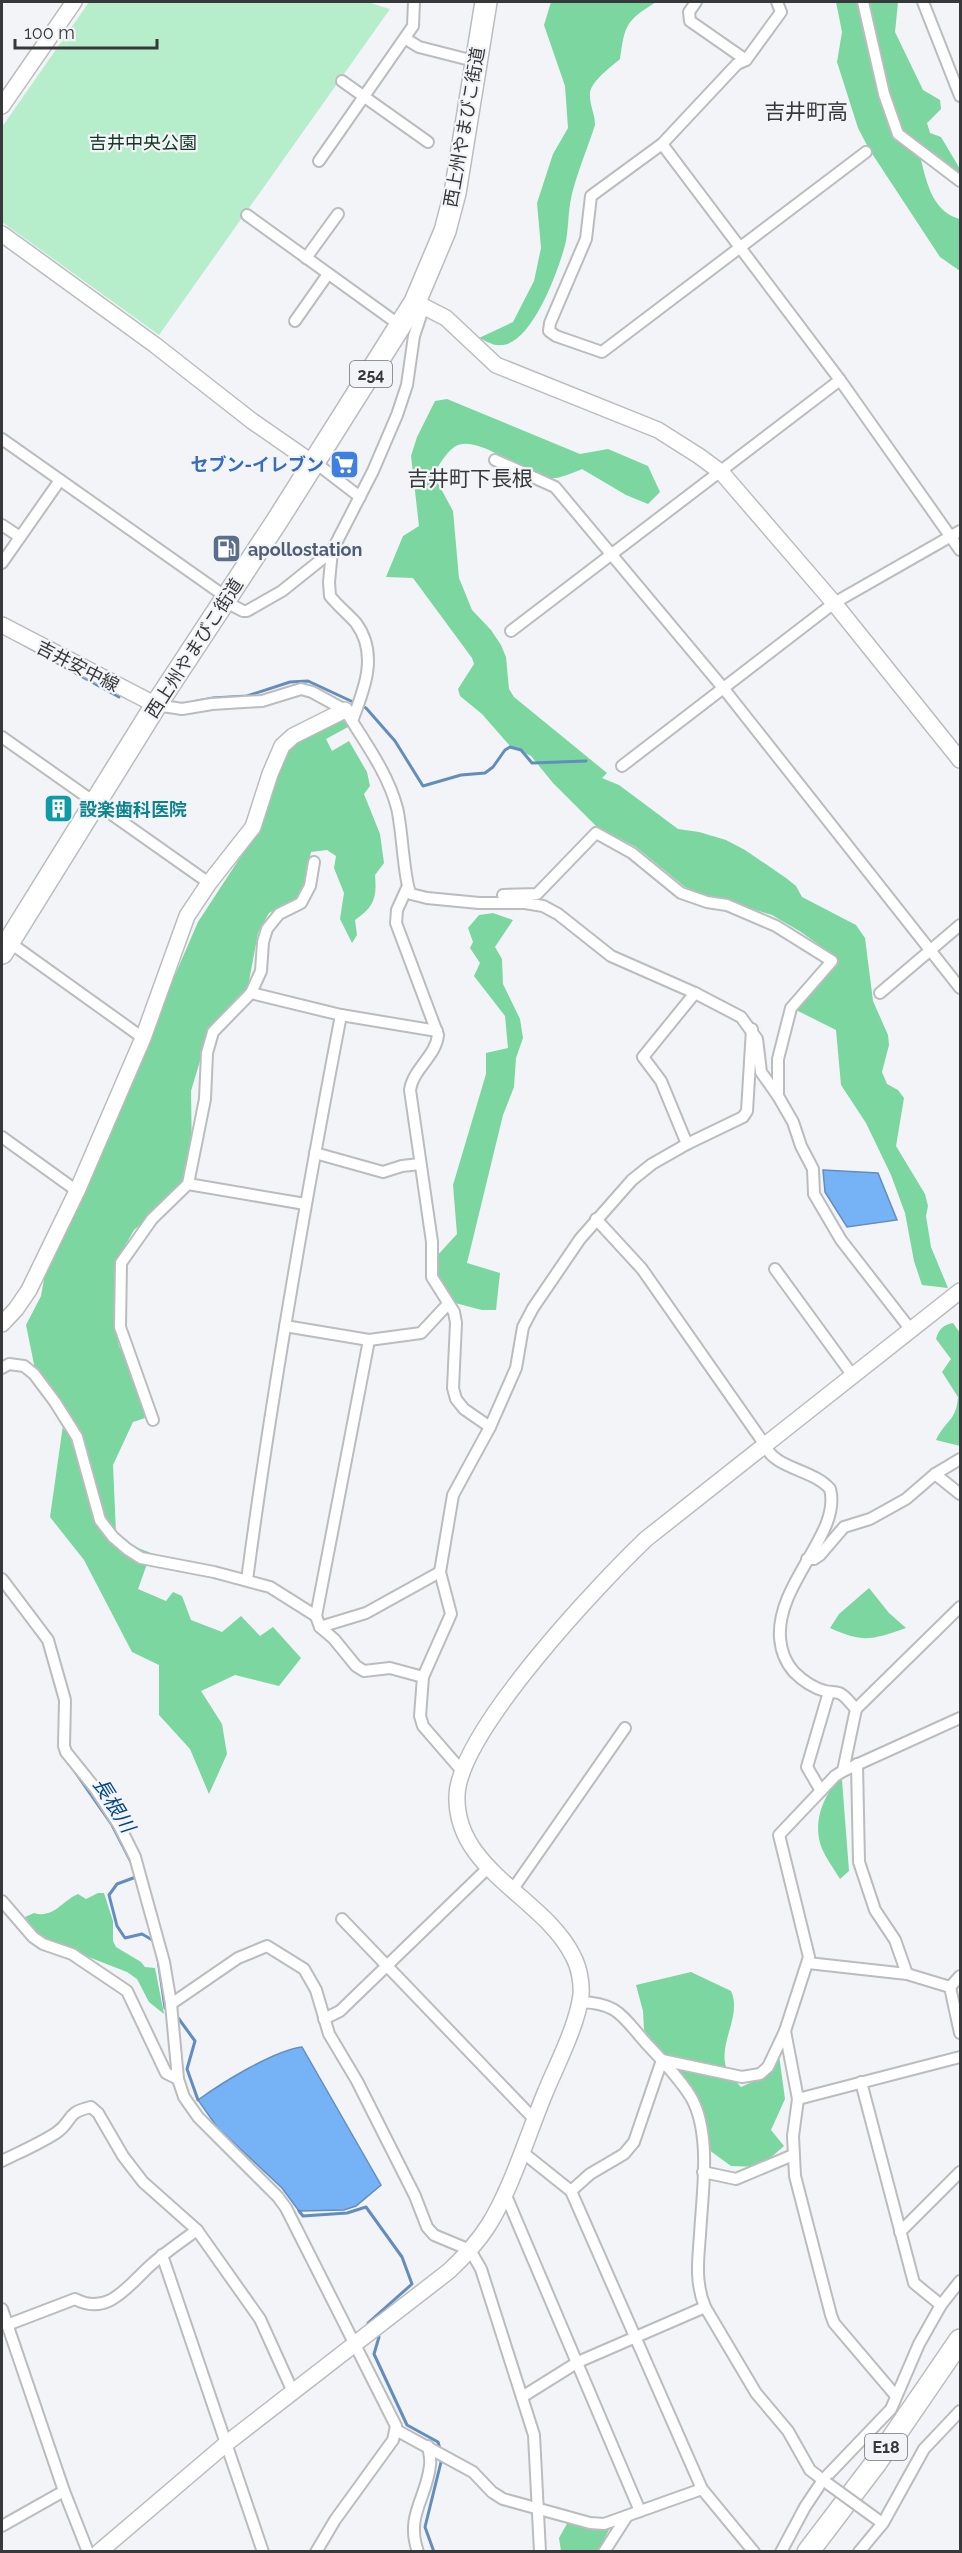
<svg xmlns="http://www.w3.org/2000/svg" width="962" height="2553" font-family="Raleway,'Noto Sans JP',sans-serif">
  <rect width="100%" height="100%" fill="#f3f4f7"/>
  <path fill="#b6eecb" d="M89,2H367L390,9L159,335L2,222V127Z"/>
  <g fill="#7bd6a0">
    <path d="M551,2H656C626,21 625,24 620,59C611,67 588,83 590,96C590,106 595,114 595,125C588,147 579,168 573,190C568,207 569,224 566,241C560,267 532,345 501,345C493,346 486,341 479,338L513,322L534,281L541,248L537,203L553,154L568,128L565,86L544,25Z"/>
    <path d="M836,2H898L895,32L923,90L940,100L941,109L927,123L930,133L941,137L960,169V176L930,152L921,160C927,184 933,212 960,219V271L940,257L869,149L858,128L837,62L842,32Z"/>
    <path d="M447,399L580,454L608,449L648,466L660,492L648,504L626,495L582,469C572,473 558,480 546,478C523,474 474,430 453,448C445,454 439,466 433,474L453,511L459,578L472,610L491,630L501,645L506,657L509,689L514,697L607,773L602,778L619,785L678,829L699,832L726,840L745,850L786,878L796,886L802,897L856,925L865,938L873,1001L888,1035L889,1045L882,1072L887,1084L898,1090L904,1098L896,1146L925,1194L928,1206L926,1216L931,1247L948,1288L922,1285L914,1261L905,1213L891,1175L866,1123L841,1085L836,1030L796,1010L837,958L801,932L772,915L696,892L685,887L636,847L597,827L553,783L531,756L510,746L482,714L460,696L458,689L474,664L472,658L413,578L386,577L403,536L419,526L411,456L417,437L435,401Z"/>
    <path d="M347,719L348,727L326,739L332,751L349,741L367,772L370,786L364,794L380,834L384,863L375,875C377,898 374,907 355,920L357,935L352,943L340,919L344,893L334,868L336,856L327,850L311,852L304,883L296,899L269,913L258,933L247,992L229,1007L209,1031L191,1091L192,1158L186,1178L164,1205L134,1230L115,1263L114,1324L119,1346L138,1379L145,1418L133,1422L113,1465L116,1533L128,1544L151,1553L138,1589L166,1601L173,1592L182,1596L191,1620L222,1632L241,1616L260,1636L273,1627L301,1658L279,1686L235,1675L201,1691L222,1724L227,1754L209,1794L190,1749L159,1715V1665L132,1652L84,1560L50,1517L63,1425L37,1379L26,1325L41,1296L46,1268L87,1178L198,922L260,827L286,749L321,726Z"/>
    <path d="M493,913L513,920L495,947L502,959L503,984L520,1019L523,1038L516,1058L514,1087L503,1115L467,1263L500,1273L496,1310H482L455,1303L438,1278L435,1258L457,1234L453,1185L486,1074V1053L508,1048L505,1016L474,976L480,963L470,948L473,942L468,928L479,915Z"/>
    <path d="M953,1323L960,1333V1446L936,1440C946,1419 956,1422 958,1397L942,1372L951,1359L936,1339C939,1329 943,1325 953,1323Z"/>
    <path d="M869,1588L889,1613L906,1628C872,1640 863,1643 830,1628L839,1614Z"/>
    <path d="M838,1779L842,1780L849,1871L840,1879C834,1869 825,1857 821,1846C813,1821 823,1798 838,1779Z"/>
    <path d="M98,1893H104L113,1921V1941L116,1947L141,1962L145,1967L155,1968L164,2014L149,2002L137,1979L127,1972L50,1942L37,1933L25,1917L34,1913C53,1919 62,1901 78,1894L86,1899Z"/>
    <path d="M691,1972L731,1991C743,2017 715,2046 728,2072C730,2077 738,2083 741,2087L763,2077L779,2055L785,2099L771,2130L784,2146L760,2167L731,2166L705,2147L706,2128L669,2061L644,2030L643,2011L636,1985Z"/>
    <path d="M568,2522L587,2529L611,2526L598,2551H561L559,2538Z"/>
  </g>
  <g fill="#76b2f6" stroke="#638dbd" stroke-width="1.5">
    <path d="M823,1170L878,1173L897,1220L847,1227L825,1192Z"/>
    <path d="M302,2047L381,2185L356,2206L344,2210L299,2211L282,2188L217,2127L198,2100C223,2082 273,2051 302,2047Z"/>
  </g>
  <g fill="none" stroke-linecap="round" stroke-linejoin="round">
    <g stroke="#638dbd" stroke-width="3">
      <path d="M10,637L119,697"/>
      <path d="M197,701L213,698L247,696L290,682L308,681L366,708L395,741L423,786L461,775L485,773L493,767L505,750L510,747L521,750L532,763L586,761"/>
      <path d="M2,1587L7,1595"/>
      <path d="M71,1766L112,1825L131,1862"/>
      <path d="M136,1877L117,1884L109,1895L117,1926L125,1938L142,1934L154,1941"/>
      <path d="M158,1959L165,2008"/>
      <path d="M176,2015L195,2041L187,2069L198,2100"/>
      <path d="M299,2211L303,2216L347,2213L366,2207L402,2257L412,2284L368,2323L370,2326"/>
      <path d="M376,2333L379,2337L374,2354L407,2425L438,2442L440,2449"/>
      <path d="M434,2552L425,2527L442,2458"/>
    </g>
    <defs>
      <g id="street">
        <path d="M696,2L689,12L690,21L746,60"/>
        <path d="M777,2L781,12L746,60L737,64L662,144L591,196L586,239L550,323L549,331L556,336L602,352L866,152"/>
        <path d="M863,2L884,94L898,134L960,181"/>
        <path d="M923,2L960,96"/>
        <path d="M406,39L419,47L474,61"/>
        <path d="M342,81L428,142"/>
        <path d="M662,144L840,380L960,550"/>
        <path d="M319,161L413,26L414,2"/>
        <path d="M247,215L401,326"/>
        <path d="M306,258L338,214"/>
        <path d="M295,321L328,274"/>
        <path d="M2,439L226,597"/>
        <path d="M495,460L555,487L724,689L960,988"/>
        <path d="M314,464L321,467L360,497"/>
        <path d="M2,525L20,537"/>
        <path d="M2,563L60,480"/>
        <path d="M224,601L243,611H247L282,591L332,551"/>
        <path d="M511,631L840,380"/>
        <path d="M156,705L182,709L212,704L262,701L301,689L312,692L345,710C364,741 388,773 397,808C402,826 404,884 411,894L427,898L479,903H525L543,906L558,914L611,956L695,993L741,1017L757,1039L761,1072L778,1096"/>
        <path d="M352,721C364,690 379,654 356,623C348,614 338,606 330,596L329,582L332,551L373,471L397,415L407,385L414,336L422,312"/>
        <path d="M2,737L209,883"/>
        <path d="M622,766L834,603L960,531"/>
        <path d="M407,888L397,910L396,923L438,1035C436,1056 413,1069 410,1090L432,1242V1277L454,1312L456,1323L453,1388L456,1399L464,1409L490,1427"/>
        <path d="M503,895L537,894L596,833L632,853L681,893L707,902L727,905L776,926L832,961L791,1008L778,1059V1096L793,1122L801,1146L813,1169L814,1194L841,1240L911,1330"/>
        <path d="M9,942L143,1038"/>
        <path d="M251,993L341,1015L437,1031"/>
        <path d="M880,993L960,925"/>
        <path d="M2,1137L77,1191"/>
        <path d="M687,1144L661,1081L643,1057L695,993"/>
        <path d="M315,1153L383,1172L402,1166L420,1164"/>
        <path d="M188,1184L305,1204"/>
        <path d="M596,1219L642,1269L765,1445C774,1469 813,1469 830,1489C842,1533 776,1583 780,1638C781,1651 785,1662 794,1672C802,1680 814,1688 825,1691C830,1692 835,1692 839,1693C845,1695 851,1704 856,1709L843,1771"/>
        <path d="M775,1269L853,1376"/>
        <path d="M285,1326L369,1340L421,1333L448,1304"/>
        <path d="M2,1368L9,1364L24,1366L34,1374L55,1402L77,1437L100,1520L113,1537L127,1549L141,1558L214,1572L270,1587L316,1616L320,1627L334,1639L356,1666L364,1671L390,1668L423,1677"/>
        <path d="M153,1420L120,1327L121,1263L152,1219L188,1184L205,1099L207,1053L213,1032L251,993L261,971L263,942L267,929L279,914L301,903L310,886L314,862"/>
        <path d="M935,1474L960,1494"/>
        <path d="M807,1559H814L820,1555L844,1527L870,1519L906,1499L935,1474L960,1459"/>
        <path d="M2,1579L48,1640L65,1700L64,1746L66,1752L95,1788L119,1825L135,1857L164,1962L171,2004L178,2079L184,2097L198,2117L278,2197L286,2208L396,2426L393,2440L335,2520L316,2552"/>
        <path d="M247,1580C272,1391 305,1203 341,1015"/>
        <path d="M316,1616L369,1340"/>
        <path d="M320,1627L366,1613L440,1572"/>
        <path d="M856,1709L960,1607"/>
        <path d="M857,1764L859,1862L875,1910L895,1940L907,1974"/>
        <path d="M462,1771L423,1726L420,1716L423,1677L451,1614L440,1572L453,1495L490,1427L516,1368L523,1327L533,1308L580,1239L632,1180L652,1164L687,1144L743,1117L747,1111L752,1029"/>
        <path d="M821,1791L807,1767L829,1692"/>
        <path d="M513,1889L625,1728"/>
        <path d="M2,1901L33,1937L43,1944L72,1954L127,1991L166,2073L178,2079"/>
        <path d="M342,1919L534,2119"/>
        <path d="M808,1963L907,1974L950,1987"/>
        <path d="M950,1987L960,2033"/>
        <path d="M950,1987L960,1976"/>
        <path d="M580,2002C618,2003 622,2016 646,2043C660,2058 686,2085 694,2103C711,2140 702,2196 700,2235C698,2260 695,2283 705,2307L756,2393L788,2431L810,2470L827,2483"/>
        <path d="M171,2004L238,1958L267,1946L304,1969L316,1990L329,2034L357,2081L415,2196L427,2227L434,2235L470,2250L481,2269L534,2435L540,2552"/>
        <path d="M324,2019L340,2011L489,1867"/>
        <path d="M785,2031L798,2099L793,2136L795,2176L831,2315L834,2323L896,2396"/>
        <path d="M861,2082L914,2283L941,2305"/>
        <path d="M798,2099L960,2057"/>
        <path d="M521,2151L571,2191L702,2489L754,2552"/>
        <path d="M2,2161C20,2152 39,2144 56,2133C74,2121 64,2113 91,2107L98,2113L123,2156L143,2182L197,2230L260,2319L293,2392"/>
        <path d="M703,2172L736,2179L793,2155"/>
        <path d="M504,2191L640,2511"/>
        <path d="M571,2191L590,2174L624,2154L634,2142L662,2060L742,2077L760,2074L768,2067L785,2031L809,1957L779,1835L835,1776L843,1771L960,1718"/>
        <path d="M900,2232L960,2172"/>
        <path d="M162,2255L263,2552"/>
        <path d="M2,2309L64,2491L88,2552"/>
        <path d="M7,2325L75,2299C109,2317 129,2284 152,2264C166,2252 182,2241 197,2230"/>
        <path d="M522,2397L578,2362L705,2307"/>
        <path d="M396,2430L473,2472L492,2492L503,2499L590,2523L604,2524L702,2489"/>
        <path d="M2,2526L64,2491"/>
        <path d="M418,2552C405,2515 427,2498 430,2465C431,2459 429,2452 428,2446"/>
        <path d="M604,2552L627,2516"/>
        <path d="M781,2552L805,2507L823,2480L891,2409L919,2344L941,2305L960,2281"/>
        <path d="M859,2552L883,2523L924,2449L960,2411"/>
      </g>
      <g id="secondary">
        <path d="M2,106L74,2"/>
        <path d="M2,234L155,345L252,421L314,464"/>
        <path d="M415,302L446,318L496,365L658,430L699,456L722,473L834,603L960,760"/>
        <path d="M2,625L156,705"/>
        <path d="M2,1324L16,1309L29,1290L77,1191L143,1038L187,916L209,883L253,827L270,774L282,746L293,736L345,710"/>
        <path d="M99,2552L227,2443L449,2271C464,2257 477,2243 488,2226C511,2190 528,2134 545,2093C557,2064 577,2026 581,1995C582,1983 579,1967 573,1956C544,1897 454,1870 457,1795C460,1731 598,1585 646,1539L960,1291"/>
      </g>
      <g id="highway">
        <path d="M2,953L156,705L277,521L415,302L445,231L455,193L486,2"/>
        <path d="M808,2552L875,2464L960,2340"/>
      </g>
    </defs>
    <use href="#street" stroke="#bbbcbe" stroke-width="14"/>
    <use href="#secondary" stroke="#bbbcbe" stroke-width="18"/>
    <use href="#highway" stroke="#bbbcbe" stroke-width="24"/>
    <use href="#street" stroke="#fff" stroke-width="10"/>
    <use href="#secondary" stroke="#fff" stroke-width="15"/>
    <use href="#highway" stroke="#fff" stroke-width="21"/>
    <defs>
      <path id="street-bridge" d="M827,2483L878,2520"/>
    </defs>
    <use href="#street-bridge" stroke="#bbbcbe" stroke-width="14" stroke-linecap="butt"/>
    <use href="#street-bridge" stroke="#fff" stroke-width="10"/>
  </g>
  <defs>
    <symbol id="supermarket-square" viewBox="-11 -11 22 22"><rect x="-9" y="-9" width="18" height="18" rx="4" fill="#3f7fe0" stroke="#f3f4f7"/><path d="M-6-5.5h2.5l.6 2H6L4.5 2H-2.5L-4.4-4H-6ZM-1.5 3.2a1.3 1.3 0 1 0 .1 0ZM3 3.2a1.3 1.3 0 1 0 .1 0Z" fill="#fff"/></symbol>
    <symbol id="fuel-square" viewBox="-11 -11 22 22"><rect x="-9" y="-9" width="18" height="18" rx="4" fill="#5c6f8a" stroke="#f3f4f7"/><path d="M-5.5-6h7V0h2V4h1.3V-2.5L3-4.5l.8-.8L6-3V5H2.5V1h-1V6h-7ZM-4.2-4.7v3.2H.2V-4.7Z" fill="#fff"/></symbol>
    <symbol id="building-square" viewBox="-11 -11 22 22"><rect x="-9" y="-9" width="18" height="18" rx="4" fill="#0f9aa8" stroke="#f3f4f7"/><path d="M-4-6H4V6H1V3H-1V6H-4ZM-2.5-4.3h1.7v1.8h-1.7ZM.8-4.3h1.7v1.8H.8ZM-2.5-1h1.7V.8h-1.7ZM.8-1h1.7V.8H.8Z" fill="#fff"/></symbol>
  </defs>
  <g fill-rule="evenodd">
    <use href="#supermarket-square" x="328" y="448" width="33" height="33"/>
    <use href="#fuel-square" x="210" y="532" width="33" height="33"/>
    <use href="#building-square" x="42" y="792" width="33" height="33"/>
  </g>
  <g text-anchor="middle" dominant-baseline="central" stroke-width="4.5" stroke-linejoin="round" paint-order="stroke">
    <g fill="#f3f4f7" stroke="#6f7072" stroke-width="1.5">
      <rect x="350" y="361" width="42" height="26" rx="4.5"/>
      <rect x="865" y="2434" width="42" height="26" rx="4.5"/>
    </g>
    <g font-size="16" font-weight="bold" fill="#373839">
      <text x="371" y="374">254</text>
      <text x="886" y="2447">E18</text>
    </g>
    <g font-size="18" fill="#373839" stroke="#f3f4f7">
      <text transform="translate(464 127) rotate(-80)">西上州やまびこ街道</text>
      <text transform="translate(194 648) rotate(-57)">西上州やまびこ街道</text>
      <text transform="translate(78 666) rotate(27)">吉井安中線</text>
    </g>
    <g font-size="18" fill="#113924" stroke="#f3f4f7">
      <text x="143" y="142">吉井中央公園</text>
    </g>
    <g font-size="18" font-weight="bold" fill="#366cbe" stroke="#f3f4f7" text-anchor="end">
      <text x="324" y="464">セブン-イレブン</text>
    </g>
    <g font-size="18" font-weight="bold" fill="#4e5e75" stroke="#f3f4f7" text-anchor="start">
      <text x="248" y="549">apollostation</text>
    </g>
    <g font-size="18" font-weight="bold" fill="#0d838f" stroke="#f3f4f7" text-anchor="start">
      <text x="79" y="809">設楽歯科医院</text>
    </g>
    <g font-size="20" font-style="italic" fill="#034783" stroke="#f3f4f7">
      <text transform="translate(114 1805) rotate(58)">長根川</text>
    </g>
    <g font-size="21" fill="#373839" stroke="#f3f4f7">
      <text x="806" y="111">吉井町高</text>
      <text x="470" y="478">吉井町下長根</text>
    </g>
  </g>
  <rect width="962" height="2553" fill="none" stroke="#373839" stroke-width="6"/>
  <path d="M15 39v9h142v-9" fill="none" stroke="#373839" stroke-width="3"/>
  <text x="24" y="39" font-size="18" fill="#373839" stroke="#f3f4f7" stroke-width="4.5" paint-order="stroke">100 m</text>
</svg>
